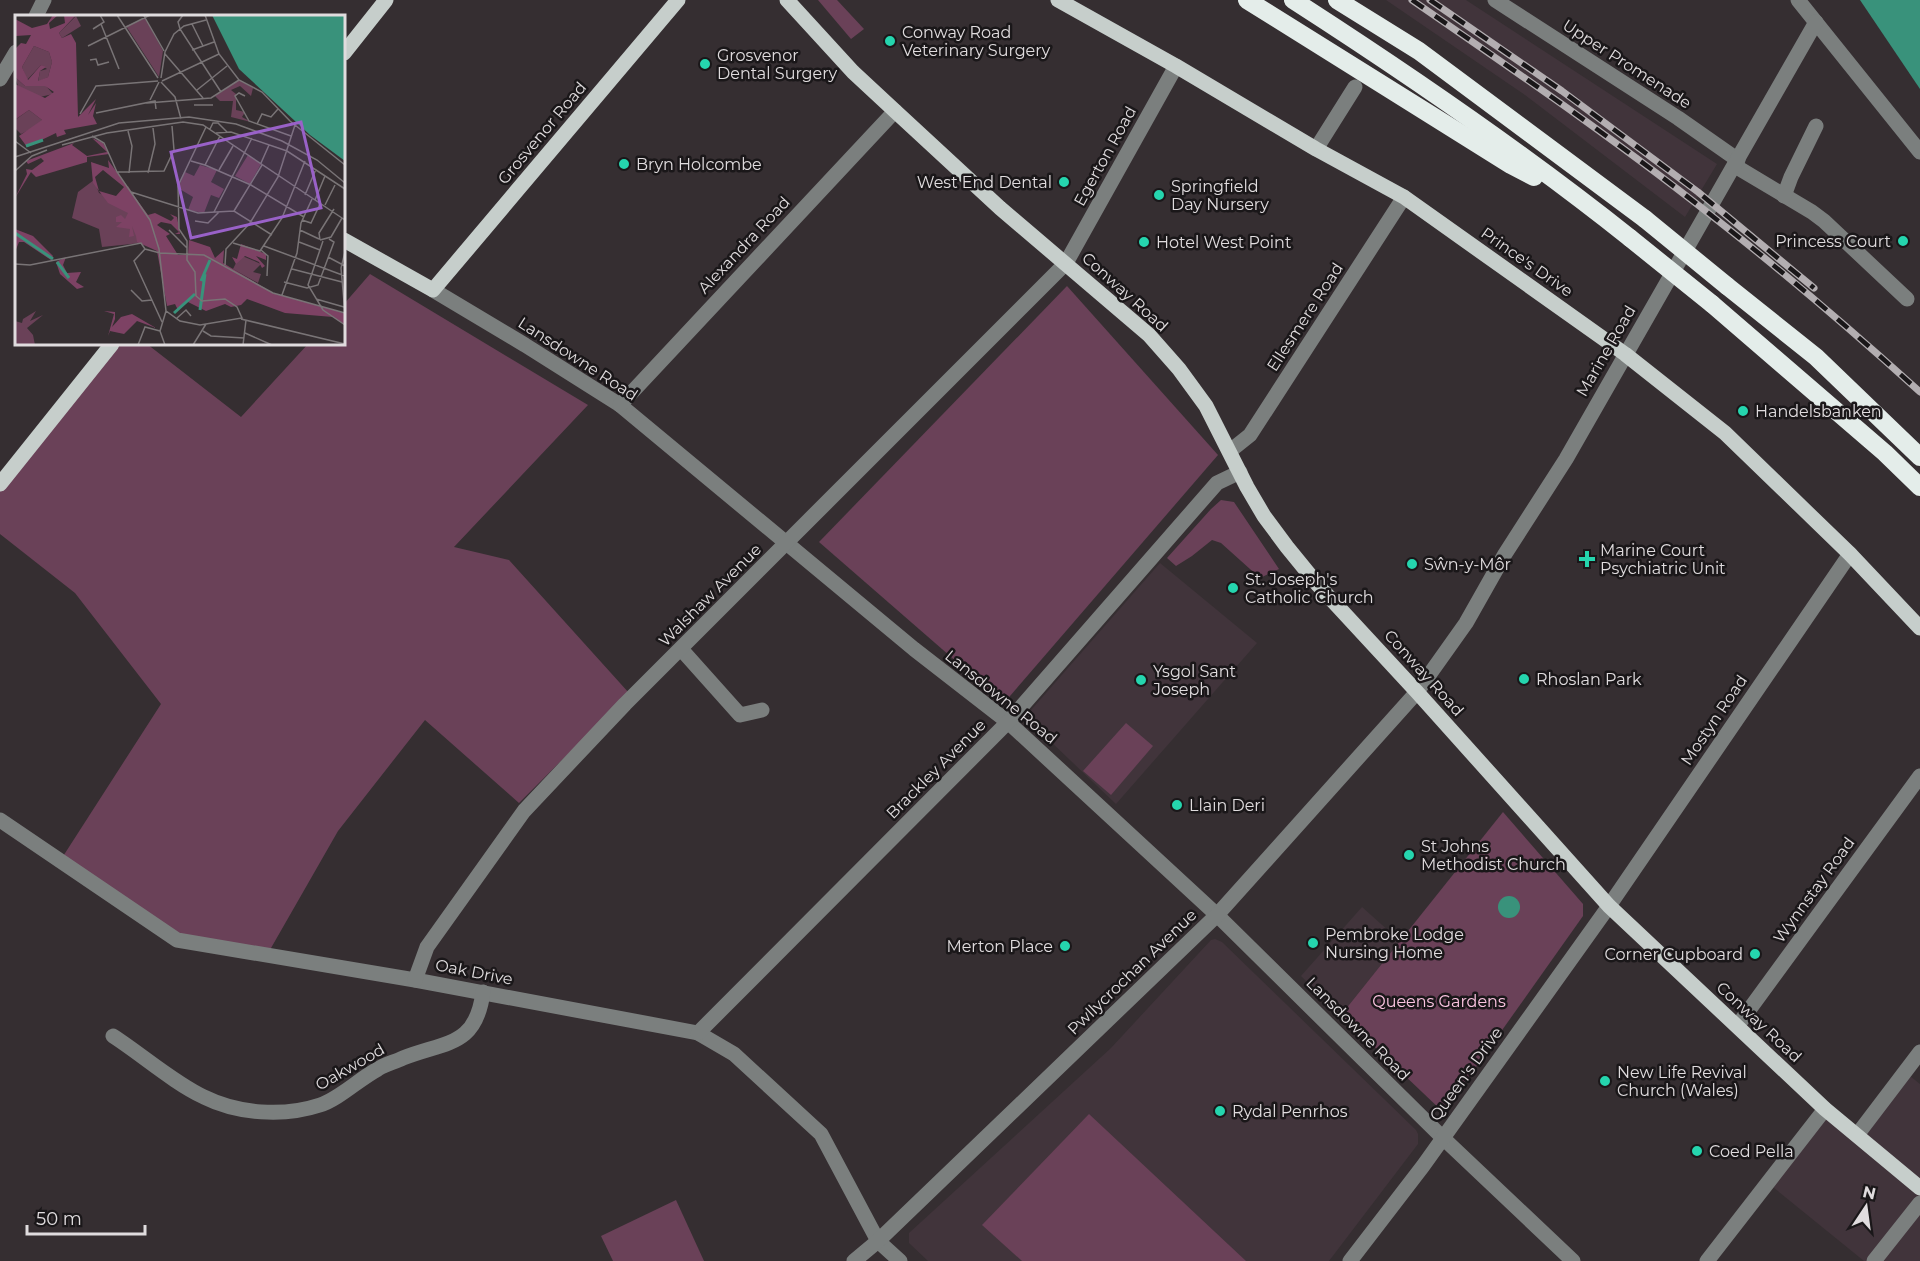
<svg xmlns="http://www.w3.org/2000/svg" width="1920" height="1261" font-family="Montserrat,sans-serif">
  <rect width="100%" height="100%" fill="#352e31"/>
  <g fill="#41343b">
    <path d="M1386,0H1466L1717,164L1685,217L1525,95Z"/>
    <path d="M1160,563L1257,643L1116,804L1025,717Z"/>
    <path d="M1362,907L1400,941L1341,1015L1301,976Z"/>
    <path d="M1215,939L1222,942L1416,1130L1418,1134V1144L1329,1261H928L909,1243V1233L1111,1048L1211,940Z"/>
    <path d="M1905,1072L1920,1084V1261H1864L1768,1183L1825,1109L1857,1135Z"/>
  </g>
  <g fill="#6a4158">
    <path d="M818,0H837L864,29L851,39Z"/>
    <path d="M370,274L588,405L454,547L509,560L629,693L519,803L425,720L338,831L267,955L177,940L60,861L161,704L75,593L0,534V484L112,344H147L241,417L308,344H344V304Z"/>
    <path d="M1067,286L1218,455L1004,703L819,542Z"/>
    <path d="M1221,500L1234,502L1279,569L1260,578L1221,543L1212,540L1192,556L1176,566L1167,558L1211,509Z"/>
    <path d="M1126,723L1153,746L1111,795L1083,771Z"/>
    <path d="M1503,812L1583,904V916L1449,1105L1442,1111L1341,1015Z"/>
    <path d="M1089,1114L1246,1261H1022L982,1225Z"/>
    <path d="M676,1200L704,1261H613L601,1236Z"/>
  </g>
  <g fill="#39927b">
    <path d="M1860,0H1920V89Z"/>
    <circle cx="1509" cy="907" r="11"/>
  </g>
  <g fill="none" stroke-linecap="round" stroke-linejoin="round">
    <g stroke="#7b7f7e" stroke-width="15">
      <path d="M1495,0L1678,118L1738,160"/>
      <path d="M1798,0L1920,152"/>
      <path d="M36,16L44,0"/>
      <path d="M0,79L16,52"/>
      <path d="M1316,149L1355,87"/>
      <path d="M1735,166L1812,212L1824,221L1907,299"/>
      <path d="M1784,196L1791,177L1816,126"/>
      <path d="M433,290L525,345L620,405L914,649L1008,722L1217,915L1443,1138L1573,1261"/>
      <path d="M620,405L895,111"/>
      <path d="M1230,451L1250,435L1404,197"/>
      <path d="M681,649L740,715L762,710"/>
      <path d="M0,820L177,940L415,980L698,1033L734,1054L821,1134L878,1241L900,1261"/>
      <path d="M415,980L427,947L524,811L625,704L1066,263L1176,66"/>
      <path d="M1738,1025L1920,776"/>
      <path d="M698,1033L1008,722L1217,483L1240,472"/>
      <path d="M113,1036C141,1054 174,1083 204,1097C238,1114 284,1117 320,1105C339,1099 359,1079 378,1069C385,1064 395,1062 403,1058C446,1041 476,1047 483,992"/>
      <path d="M1857,1135L1920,1052"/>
      <path d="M854,1261L878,1241L1217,915L1417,692L1466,623L1505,554L1566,459L1816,22"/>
      <path d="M1350,1261L1423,1166L1609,906L1850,554"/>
      <path d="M1707,1261L1825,1109"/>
      <path d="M1874,1261L1920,1203"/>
    </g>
    <g stroke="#c6cecb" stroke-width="15">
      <path d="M787,0L853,72L895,111L1000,208L1149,335L1179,369L1206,406L1247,487L1264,516L1287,547L1318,585L1417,692L1609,906L1825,1109L1920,1188"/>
      <path d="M1058,0L1176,66L1316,149L1404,197L1625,354L1725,433L1850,554L1920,628"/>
      <path d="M344,53L386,0"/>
      <path d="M344,240L433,290L678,0"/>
      <path d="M0,484L112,344"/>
    </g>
    <g stroke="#e4edea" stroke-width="18">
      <path d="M1247,0L1511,165L1534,177"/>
      <path d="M1293,0C1408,74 1522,152 1630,238"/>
      <path d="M1337,0L1419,51L1645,219"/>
      <path d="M1727,286L1816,357L1920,457"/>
      <path d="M1712,304L1885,453L1920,487"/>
    </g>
    <defs>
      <g id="rail">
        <path d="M1412,0C1518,73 1625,146 1726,227C1793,280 1857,335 1920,392"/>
        <path d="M1430,0L1562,91L1698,192L1814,288"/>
      </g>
    </defs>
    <use href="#rail" stroke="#b3aeb1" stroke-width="7"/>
    <use href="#rail" stroke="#1a1719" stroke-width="4.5" stroke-dasharray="14" stroke-linecap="butt"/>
    <g stroke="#e4edea" stroke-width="18">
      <path d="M1645,219L1727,286"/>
      <path d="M1630,238L1712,304"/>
    </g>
  </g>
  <g fill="#25d5ae" stroke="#1a1719" stroke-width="2">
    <circle cx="890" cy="41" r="6"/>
    <circle cx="705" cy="64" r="6"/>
    <circle cx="624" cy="164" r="6"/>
    <circle cx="1064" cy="182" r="6"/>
    <circle cx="1159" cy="195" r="6"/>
    <circle cx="1903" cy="241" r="6"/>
    <circle cx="1144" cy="242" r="6"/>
    <circle cx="1743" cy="411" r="6"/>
    <path d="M1584 550h6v6h6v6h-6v6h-6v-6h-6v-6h6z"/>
    <circle cx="1412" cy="564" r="6"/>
    <circle cx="1233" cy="588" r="6"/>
    <circle cx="1524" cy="679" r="6"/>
    <circle cx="1141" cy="680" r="6"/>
    <circle cx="1177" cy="805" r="6"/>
    <circle cx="1409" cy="855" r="6"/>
    <circle cx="1313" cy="943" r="6"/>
    <circle cx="1065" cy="946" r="6"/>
    <circle cx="1755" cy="954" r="6"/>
    <circle cx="1605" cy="1081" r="6"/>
    <circle cx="1220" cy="1111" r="6"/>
    <circle cx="1697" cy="1151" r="6"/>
  </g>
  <g text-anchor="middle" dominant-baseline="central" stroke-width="5" stroke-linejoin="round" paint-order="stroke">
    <g font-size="16" fill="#e0dcde" stroke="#1a1719" text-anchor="start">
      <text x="902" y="32">Conway Road<tspan x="902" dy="18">Veterinary Surgery</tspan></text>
      <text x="717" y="55">Grosvenor<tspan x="717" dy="18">Dental Surgery</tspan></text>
      <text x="636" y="164">Bryn Holcombe</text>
      <text x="1052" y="182" text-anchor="end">West End Dental</text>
      <text x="1171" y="186">Springfield<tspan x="1171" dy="18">Day Nursery</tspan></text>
      <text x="1891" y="241" text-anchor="end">Princess Court</text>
      <text x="1156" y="242">Hotel West Point</text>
      <text x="1755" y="411">Handelsbanken</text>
      <text x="1600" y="550">Marine Court<tspan x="1600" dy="18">Psychiatric Unit</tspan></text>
      <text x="1424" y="564">Sŵn-y-Môr</text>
      <text x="1245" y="579">St. Joseph's<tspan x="1245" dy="18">Catholic Church</tspan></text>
      <text x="1153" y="671">Ysgol Sant<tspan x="1153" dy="18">Joseph</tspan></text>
      <text x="1536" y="679">Rhoslan Park</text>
      <text x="1189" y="805">Llain Deri</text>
      <text x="1421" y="846">St Johns<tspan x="1421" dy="18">Methodist Church</tspan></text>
      <text x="1325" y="934">Pembroke Lodge<tspan x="1325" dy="18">Nursing Home</tspan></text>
      <text x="1053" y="946" text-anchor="end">Merton Place</text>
      <text x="1743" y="954" text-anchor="end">Corner Cupboard</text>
      <text x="1617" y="1072">New Life Revival<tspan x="1617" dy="18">Church (Wales)</tspan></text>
      <text x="1232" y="1111">Rydal Penrhos</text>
      <text x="1709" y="1151">Coed Pella</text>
    </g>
    <g font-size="16" fill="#e0dcde" stroke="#1a1719">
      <text transform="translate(1627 64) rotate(33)">Upper Promenade</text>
      <text transform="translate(542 133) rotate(-50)">Grosvenor Road</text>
      <text transform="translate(1105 156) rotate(-61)">Egerton Road</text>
      <text transform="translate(744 245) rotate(-47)">Alexandra Road</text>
      <text transform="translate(1527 262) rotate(35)">Prince's Drive</text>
      <text transform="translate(1125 292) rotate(42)">Conway Road</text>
      <text transform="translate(1305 317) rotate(-57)">Ellesmere Road</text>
      <text transform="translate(1606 351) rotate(-60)">Marine Road</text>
      <text transform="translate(578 359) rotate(33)">Lansdowne Road</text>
      <text transform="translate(710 595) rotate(-45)">Walshaw Avenue</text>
      <text transform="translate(1424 673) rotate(48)">Conway Road</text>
      <text transform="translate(1001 697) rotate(39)">Lansdowne Road</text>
      <text transform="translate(1714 720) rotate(-56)">Mostyn Road</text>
      <text transform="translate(936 769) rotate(-45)">Brackley Avenue</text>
      <text transform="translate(1814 890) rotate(-54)">Wynnstay Road</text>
      <text transform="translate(474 972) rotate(11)">Oak Drive</text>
      <text transform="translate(1132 972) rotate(-44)">Pwllycrochan Avenue</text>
      <text transform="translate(1759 1022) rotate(43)">Conway Road</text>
      <text transform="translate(1358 1029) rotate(45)">Lansdowne Road</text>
      <text transform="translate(350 1067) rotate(-30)">Oakwood</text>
      <text transform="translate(1466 1074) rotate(-54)">Queen's Drive</text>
    </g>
    <g font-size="16" fill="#fdc5e2" stroke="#1a1719">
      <text x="1439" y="1001">Queens Gardens</text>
    </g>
  </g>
  <g transform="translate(15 15)">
    <rect width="330" height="330" fill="#352e31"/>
    <path d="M61,1L66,11L47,23L44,18ZM130,3L148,36L144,62L111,11ZM19,31L34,37L37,47L33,62L23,67L25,56L32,54L26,50L12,65L7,52ZM0,62L10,71H31L38,79L25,82L3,71ZM224,65L238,73L236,81L225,71L216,75L221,79V95L230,97L227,102L236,107L216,102L218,86H205L200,81ZM14,95L27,105L26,109L6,119L0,113V105ZM233,140L246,149L235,169L220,161ZM185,150L202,155L196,167L209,174L204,183L196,180L189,198L173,195L178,182L163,173L170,157L179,161ZM79,165L84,178L93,182H101L113,171L135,205L144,234L126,228L87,232L84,214L57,203L63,177ZM225,240L246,249L238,257L246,259L243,268L218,254ZM21,296L15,306L28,300L12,313L18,320L20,330H0V306L7,308L8,304Z" fill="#6a4158"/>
    <path d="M38,0H43L34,8L35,14L50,8L49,0H45H61L44,18L47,23L56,19L61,28L63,102L81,84L73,100L81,88L78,101L82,109L54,114L49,115L51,119L42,122L41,118L12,132L4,121L27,105L14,95L1,104L0,69L30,83L39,77L30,71H10L0,62V34L6,28L11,29L16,20L1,21L0,31V4L17,13L32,9ZM19,31L34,37L37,47L33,62L23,66L25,56L31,52L26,50L13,65L7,52ZM77,123L88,128L94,139L72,142V147L21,162L16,157L0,183L12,159L11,154L17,155L29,146L26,143L13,149L11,146L59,128L57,130L72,141L92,137ZM93,145L133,200L140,198L156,206L159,203L155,199L162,202L165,219H160L164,217L156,209L146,207L142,210L155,219L151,221L163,240H173L174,225L195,232L200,243L209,235L208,248L258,278L330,298V310L318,302L270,298L232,284L226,290L216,292L210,289L191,296L171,286L163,295L160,289L152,291L142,236L122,227L121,221L117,211L119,221L114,222L115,214L101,212L107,207H101V202L106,200L110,204L113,198L93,188L78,168L76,147L94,153ZM88,155L109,172L101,181L84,176L80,162ZM0,214L18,221L38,241L36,245L9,227H4L0,237ZM226,229L251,239V245L241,241L250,251L247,253L244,247L230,241L221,249L217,242L222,244ZM51,242L48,250L52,258L66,257L61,267L69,272L62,274L45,259L41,247ZM89,296L100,297V304L97,312L106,302L117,299L141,313L122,306L109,319L95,316L93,321L99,299Z" fill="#7d4264" fill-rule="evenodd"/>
    <path d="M197,0H330V146L295,120L224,54Z" fill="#39927b"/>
    <path fill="none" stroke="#39927b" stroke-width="3" d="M11,131L28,125M0,218L38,244M42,247L54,263M186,266L195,245M185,295L190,259M159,298L180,279"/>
    <path fill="none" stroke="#797476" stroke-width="1.5" d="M102,0L143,63M168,0L163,7L165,14L206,77M190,0L204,39L224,65L247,77L275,106L330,150M129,1L149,36M86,9L104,54M177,9L188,31M78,14L89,7L85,0M73,31L135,0M177,35L199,27M150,39L188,83M75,45L81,44L83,50L94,47M146,63L150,37L159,19L169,11L191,5M147,66L204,39M146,67L160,82L166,104M182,75L212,51M230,81L224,78L220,81L234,106L276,121M135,85L144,67M132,88L196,83L224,65M179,90H198M81,98L140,86L141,94M65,99L81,71L143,66M242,109L247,99L256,102L263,94M195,114L198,108H203L212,117M113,116L117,131L114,158M201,118L216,117L272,136L330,174M77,121L89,128L102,157L135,205L144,234L151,296M0,126L16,138M47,130L92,118L168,107L188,110L330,205M0,142L104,108L174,102L221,109L267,126L302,145L330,168M176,146L190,150L205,121M246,148L254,130M190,150L236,170L289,202M204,155L218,131M0,156L17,141L32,135M102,157L149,156L159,135L157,111M133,158L140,129L138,113M116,177L183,198L219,196L257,220M290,180L301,154M300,185L310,161M310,190L320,170M219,196L247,150M199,197L237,123M287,205L296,208L305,189M180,206L193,208L204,197M154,215L172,233M285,215L304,224M305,225L316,222L327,203M305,225L304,218L319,194M308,226L293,270L308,295L330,310M284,227L305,235M218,228L245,236L267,203L290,146M249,231L330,261M130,234L119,246L147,307M246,235L253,241L252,261M313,242L330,251M0,249L15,250L126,228L130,234L145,238L189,240L258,278L330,298M210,250L211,234L235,208L263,162L280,110M277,254L327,267M269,267L292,273L303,270L319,227L314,224M116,275L127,286L137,285M267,280L282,238L286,208L297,184M301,284L329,292M330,298L326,253L330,237M162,303L171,295L176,301M226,304L330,329M188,316L196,321L229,323M230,318L257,330M123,330L130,312L145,316M150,330L145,316L151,296L165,306L185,310L227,303L222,292L210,284L187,286L181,281L180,257L172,245V226L164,214L163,171L191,112M178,330L191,309M228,330L231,305"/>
    <path fill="#9961c8" fill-opacity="0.15" stroke="#9961c8" stroke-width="3" d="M286,107L306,193L176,223L156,137Z"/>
    <rect width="330" height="330" fill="none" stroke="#e0dcde" stroke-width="3"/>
  </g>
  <g transform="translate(1866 1207) rotate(13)" stroke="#1a1719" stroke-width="4.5" paint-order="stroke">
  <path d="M0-4.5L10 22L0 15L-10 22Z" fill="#e0dcde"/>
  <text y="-9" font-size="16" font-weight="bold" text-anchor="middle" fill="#e0dcde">N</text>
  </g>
  <path d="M27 1225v9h118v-9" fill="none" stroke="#e0dcde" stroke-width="3"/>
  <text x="36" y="1225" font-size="18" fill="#e0dcde" stroke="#1a1719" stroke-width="4.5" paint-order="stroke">50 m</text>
</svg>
